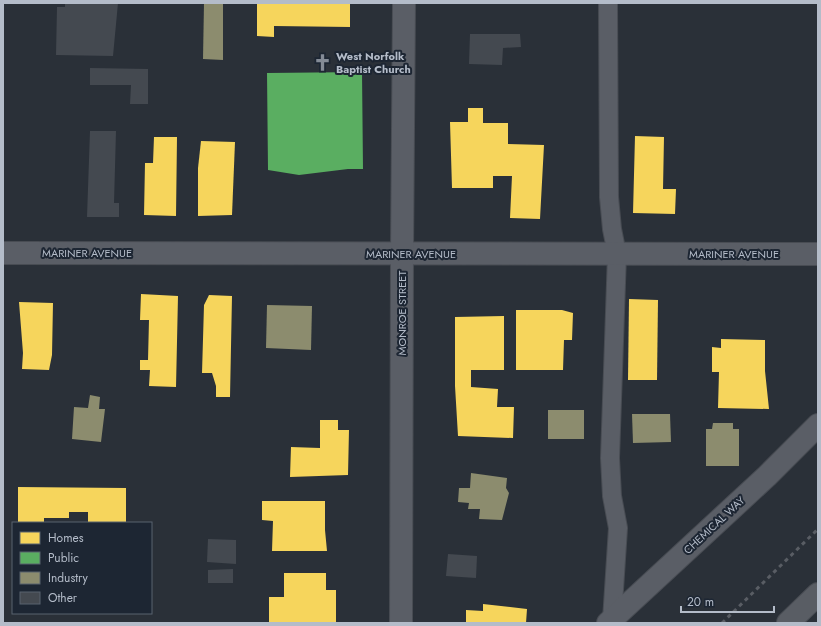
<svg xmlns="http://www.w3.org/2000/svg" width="821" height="626" font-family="Jost,sans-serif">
  <rect width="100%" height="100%" fill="#2a3038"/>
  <g fill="#f6d55c">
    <path d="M257,3H350V27L274,26V37L257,36Z"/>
    <path d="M468,108H483V123H508V144L544,145L540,219L510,218L512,176H493V188H452L450,122H468Z"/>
    <path d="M635,136L664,137L663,189H676L675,214L633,213Z"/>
    <path d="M154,137H177L176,216L144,215L145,163H153Z"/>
    <path d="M201,141L235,142L232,215L198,216V168Z"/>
    <path d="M141,294L178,296L176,387L149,386L150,370H140V360H148L149,320H140Z"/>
    <path d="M209,295L232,296L230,397H216V386L212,373H202L204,305Z"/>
    <path d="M629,299L658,300L657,380H628Z"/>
    <path d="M19,302L53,303L52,355L49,370L22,369L23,353Z"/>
    <path d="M516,310H562L573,313L572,340H564L563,370H516Z"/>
    <path d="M504,316V370H471V387L498,389L497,407H514L513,438L458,436L455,386V317Z"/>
    <path d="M721,339L765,340V371L769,409L718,408L719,372H712V347L721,348Z"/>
    <path d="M320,420H338V430H349L348,475L290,477L291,447L320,448Z"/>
    <path d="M18,487L126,488V523H88V512H69V518H44V523H18Z"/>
    <path d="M262,501H325V530L327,551H272L273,521L262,520Z"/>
    <path d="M284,573H326V590H336V623H269V597H284Z"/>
    <path d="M483,604L527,609L526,623H466V610L483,611Z"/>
  </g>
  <path fill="#5aae61" d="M362,72L363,169H348L299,175L268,170L267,73Z"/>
  <g fill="#8c8c6e">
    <path d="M204,3H223V60L203,59Z"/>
    <path d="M267,305L312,306L311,350L266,348Z"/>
    <path d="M90,395L100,397L99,409H105L101,442L72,439L74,407L88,408Z"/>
    <rect x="548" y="410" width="36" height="29"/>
    <path d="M632,414H670L671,442L633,443Z"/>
    <path d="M713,423H733V429H739V466H706V429H712Z"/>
    <path d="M471,473L507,478L506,488L509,493L502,520L479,519L480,509H468L469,503L458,502L459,488H470Z"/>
  </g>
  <g fill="#444950">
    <path d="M65,3H118L113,56L56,55L57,7H65Z"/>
    <path d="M470,34H520L521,47L503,48L502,65L469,64Z"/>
    <path d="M90,68L148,69V104H130L131,85H90Z"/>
    <path d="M90,131H116L114,203H119V217H87Z"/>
    <path d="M208,539L236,540V564L207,562Z"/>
    <path d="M448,554L477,556L476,578L446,576Z"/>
    <path d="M233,569V583H208V570Z"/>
  </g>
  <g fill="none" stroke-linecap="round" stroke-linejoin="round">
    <defs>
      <path id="lane" d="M608,3L609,197L612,229L617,254L610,458L612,496L618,528L612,620"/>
      <g id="street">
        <path d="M3,253L818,254"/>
        <path d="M401,623L402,254L404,3"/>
        <path d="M608,623L767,476L818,425"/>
      </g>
      <path id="secondary" d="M788,623L818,594"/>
    </defs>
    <use href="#lane" stroke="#484c53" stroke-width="20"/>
    <use href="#street" stroke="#484c53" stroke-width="24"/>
    <use href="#secondary" stroke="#484c53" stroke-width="24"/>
    <use href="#lane" stroke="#5a5e66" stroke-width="18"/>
    <use href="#street" stroke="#5a5e66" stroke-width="22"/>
    <use href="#secondary" stroke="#595d64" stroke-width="22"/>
    <path stroke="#595d64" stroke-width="3" stroke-dasharray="4 4" stroke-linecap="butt" d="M722,623L818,529"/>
  </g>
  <defs>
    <symbol id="church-bare" viewBox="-9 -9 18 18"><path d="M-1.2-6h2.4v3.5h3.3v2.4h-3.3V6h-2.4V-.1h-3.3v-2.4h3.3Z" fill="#848b96" stroke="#1d2633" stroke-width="2.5" paint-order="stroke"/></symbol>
  </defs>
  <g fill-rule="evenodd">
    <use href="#church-bare" x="310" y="50" width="25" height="25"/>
  </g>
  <g text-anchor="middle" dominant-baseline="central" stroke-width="4" stroke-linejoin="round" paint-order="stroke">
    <g font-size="11" font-weight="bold" fill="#b4bcc9" stroke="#1d2633" text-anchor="start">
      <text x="336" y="56">West Norfolk<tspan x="336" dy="13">Baptist Church</tspan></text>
    </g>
    <g font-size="11" fill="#b4bcc9" stroke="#1d2633">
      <text x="87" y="253">MARINER AVENUE</text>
      <text x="411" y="254">MARINER AVENUE</text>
      <text x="734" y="254">MARINER AVENUE</text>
      <text transform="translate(402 313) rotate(-90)">MONROE STREET</text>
      <text transform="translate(714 525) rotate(-43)">CHEMICAL WAY</text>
    </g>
  </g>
  <rect width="821" height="626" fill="none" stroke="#b4bcc9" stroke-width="8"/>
  <rect x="12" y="522" width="140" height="92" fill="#1d2633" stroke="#59626f"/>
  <rect x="20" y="532" width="20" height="12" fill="#f6d55c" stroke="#59626f"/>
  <text x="48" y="542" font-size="12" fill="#b4bcc9">Homes</text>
  <rect x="20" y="552" width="20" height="12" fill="#5aae61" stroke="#59626f"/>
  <text x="48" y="562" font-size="12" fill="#b4bcc9">Public</text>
  <rect x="20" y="572" width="20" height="12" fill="#8c8c6e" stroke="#59626f"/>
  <text x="48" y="582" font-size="12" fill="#b4bcc9">Industry</text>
  <rect x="20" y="592" width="20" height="12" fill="#444950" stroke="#59626f"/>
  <text x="48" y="602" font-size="12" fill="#b4bcc9">Other</text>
  <path d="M681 606v6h93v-6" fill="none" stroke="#b4bcc9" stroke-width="2"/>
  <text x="687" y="606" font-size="12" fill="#b4bcc9" stroke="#1d2633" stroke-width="3" paint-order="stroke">20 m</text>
</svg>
